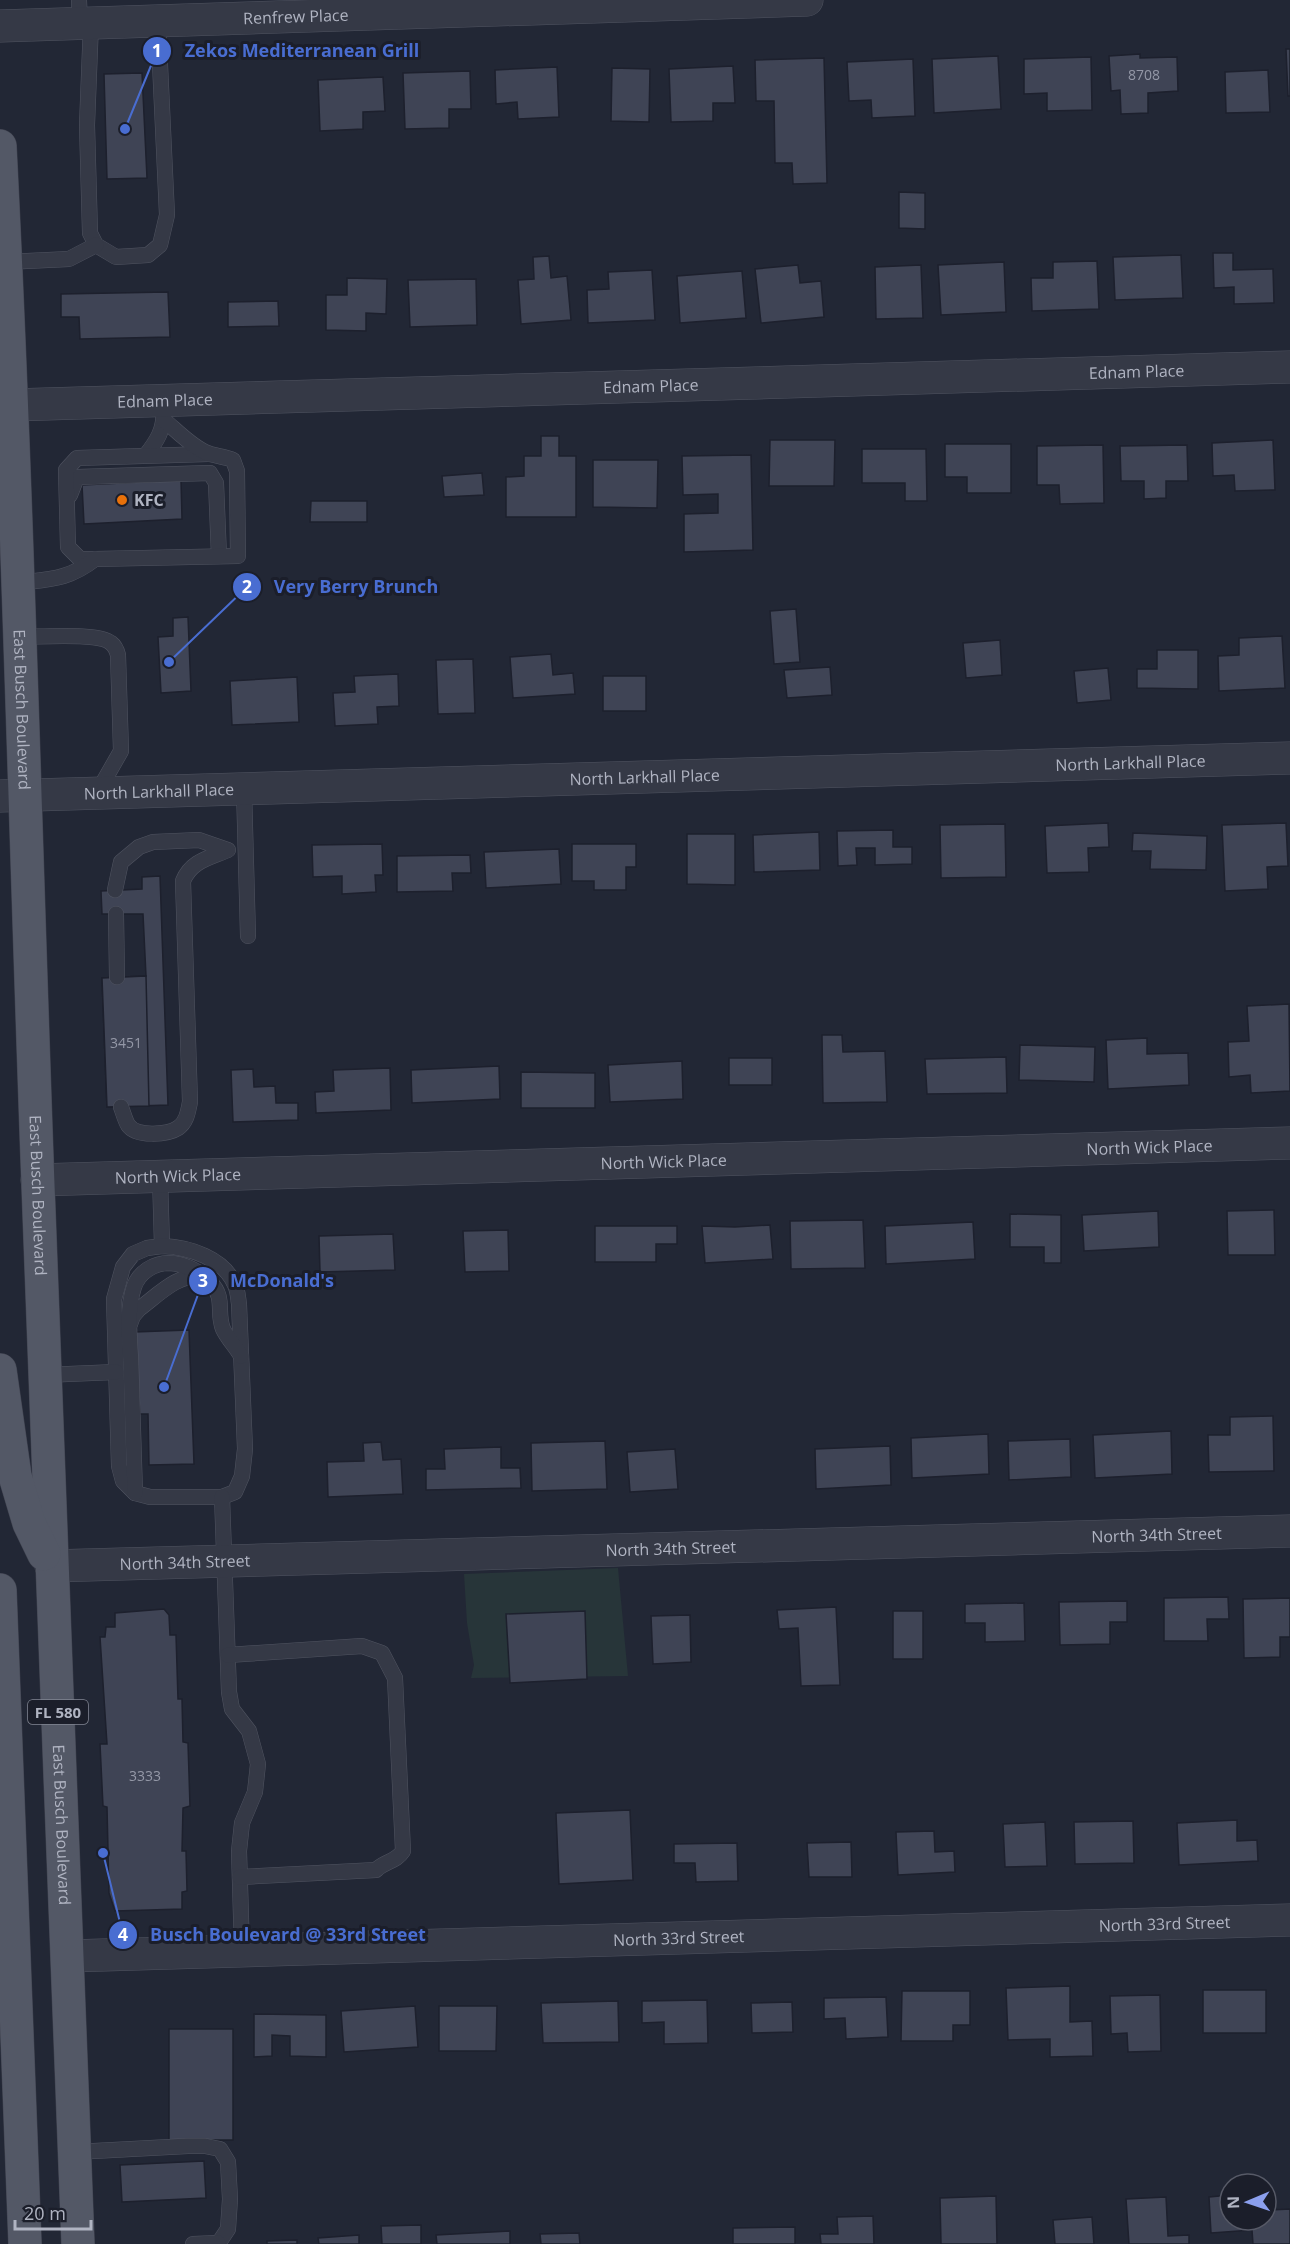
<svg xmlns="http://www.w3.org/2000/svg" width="1290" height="2244" font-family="'Open Sans',sans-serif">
  <rect width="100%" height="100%" fill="#222735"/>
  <path fill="#273539" d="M618,1568L628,1676L471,1678L474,1665L467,1623L464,1574Z"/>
  <g fill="#3f4455" stroke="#1d202d" stroke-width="1.5">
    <path d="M1286,49H1290V96H1288Z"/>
    <path d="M1140,54V58L1177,57L1178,91L1148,93V113L1121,114L1120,90L1111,91L1109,56Z"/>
    <path d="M998,56L1001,109L934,113L932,59Z"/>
    <path d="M1091,57L1092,110L1047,111V93L1024,94V59Z"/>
    <path d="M824,58L827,183L793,184L792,163H775L774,101H756L755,60Z"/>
    <path d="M913,59L915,116L872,118L871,100L849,101L847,62Z"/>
    <path d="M733,66L735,103H713V121L671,122L669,69Z"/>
    <path d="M557,67L559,117L518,119L517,102L496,104L495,70Z"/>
    <path d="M612,68L650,69L649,122L611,121Z"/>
    <path d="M1268,70L1270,112L1226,113L1225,72Z"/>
    <path d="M470,71L471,109H449V128L405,129L403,73Z"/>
    <path d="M142,73L147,178L107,179L104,74Z"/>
    <path d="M383,77L385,111L363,112V129L320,131L318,80Z"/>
    <path d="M899,192L925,193V229L899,228Z"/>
    <path d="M1213,253H1233V270L1273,269L1274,303L1234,304V287L1214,288Z"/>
    <path d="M1181,255L1183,298L1115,300L1113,257Z"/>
    <path d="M549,256L551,278L567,276L571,320L521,324L518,280L534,279L533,257Z"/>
    <path d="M1097,261L1099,309L1032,311L1031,278H1053V262Z"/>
    <path d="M1004,262L1006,312L941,315L938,265Z"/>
    <path d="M798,265L800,283L821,281L824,317L761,323L755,269Z"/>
    <path d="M921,265L923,318L876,319L875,267Z"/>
    <path d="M652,270L655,320L588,323L587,290L609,289L608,272Z"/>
    <path d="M742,271L746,318L680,323L677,276Z"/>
    <path d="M347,278L387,279L386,314L366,313V331L326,330V295H347Z"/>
    <path d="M476,279L477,325L410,327L408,280Z"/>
    <path d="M168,292L170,337L80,339L79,317H61V294Z"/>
    <path d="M278,301L279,326L228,327V302Z"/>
    <path d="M541,436H559V456H576V517H506V477L524,476V456H541Z"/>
    <path d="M770,440H835L834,486H769Z"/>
    <path d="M1273,440L1275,490L1235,491L1234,475L1213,476L1212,443Z"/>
    <path d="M945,444H1011V493H967V477H945Z"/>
    <path d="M1103,445L1104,503L1060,504L1059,485H1037V446Z"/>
    <path d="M1187,445L1188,481H1166V498L1144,499V481H1121L1120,446Z"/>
    <path d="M862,449H926L927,501H905V483H862Z"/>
    <path d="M751,455L753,550L684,552V514L718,513V494L683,495L682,456Z"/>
    <path d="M593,460H658L657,508L593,507Z"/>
    <path d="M482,473L484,495L444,497L442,476Z"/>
    <path d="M181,480L182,519L84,524L82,485Z"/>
    <path d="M311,501H367V522H310Z"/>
    <path d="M796,609L800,662L774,664L770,611Z"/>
    <path d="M188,617L191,691L161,693L158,637L173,636V618Z"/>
    <path d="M1282,636L1285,688L1219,691L1218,656L1239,655V638Z"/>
    <path d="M1000,640L1002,675L966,678L963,643Z"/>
    <path d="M1157,650H1198V689L1137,688V669H1157Z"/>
    <path d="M551,654L553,675L573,673L575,694L513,698L510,657Z"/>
    <path d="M473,659L475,713L438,714L436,660Z"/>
    <path d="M830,667L832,695L787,698L784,670Z"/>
    <path d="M1108,668L1111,700L1077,703L1074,671Z"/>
    <path d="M398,674L399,706L377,707L378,724L335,726L333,693L355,692L354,676Z"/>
    <rect x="603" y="676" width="43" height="35"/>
    <path d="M297,677L299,722L232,725L230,681Z"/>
    <path d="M1108,823L1109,847L1088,848L1089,872L1047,873L1045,826Z"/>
    <path d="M1286,823L1288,866L1267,867L1268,889L1225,891L1222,825Z"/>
    <path d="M1005,824L1006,877L941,878L940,825Z"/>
    <path d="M893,830V847H912V864L875,865V848H856L857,865L838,866L837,831Z"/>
    <path d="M819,832L820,870L754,872L753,835Z"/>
    <path d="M1133,833L1207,836L1206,870L1150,869L1151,851H1132Z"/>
    <path d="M687,834H735V885L687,884Z"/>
    <path d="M382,844L383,875H375L376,892L342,894V876L313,877L312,845Z"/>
    <path d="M572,844H636V867H626V890H594V881H572Z"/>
    <path d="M559,849L561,884L486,888L484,852Z"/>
    <path d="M470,855L471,873H452L453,891L397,892V856Z"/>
    <path d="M160,876L168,1105L107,1107L102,978L146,976L143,914H102L101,891L142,889V877Z"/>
    <path d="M146,976L149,1106L107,1107L102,978Z"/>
    <path d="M1289,1004L1290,1091L1251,1093L1250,1075L1229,1077L1228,1042L1249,1041L1247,1006Z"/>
    <path d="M822,1035H842L843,1052L885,1051L887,1102L823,1103Z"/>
    <path d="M1147,1038V1054L1188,1053L1189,1085L1108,1089L1106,1040Z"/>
    <path d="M1020,1045L1095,1047L1094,1082L1019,1080Z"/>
    <path d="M1006,1057L1007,1093L927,1094L925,1059Z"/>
    <rect x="729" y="1058" width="43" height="27"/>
    <path d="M682,1061L683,1099L610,1102L608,1065Z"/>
    <path d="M499,1066L500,1099L412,1103L411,1070Z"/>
    <path d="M390,1068L391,1110L316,1113L315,1092L334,1091L333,1070Z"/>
    <path d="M253,1069L254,1087L275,1086L276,1103H298V1120L233,1122L231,1070Z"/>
    <path d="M521,1072L595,1073V1108H521Z"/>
    <path d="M1274,1210L1275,1255H1228L1227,1211Z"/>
    <path d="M1158,1211L1159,1247L1084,1251L1082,1215Z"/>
    <path d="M1010,1214L1061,1215V1263H1044V1247H1010Z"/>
    <path d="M863,1220L865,1268L791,1269L790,1221Z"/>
    <path d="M973,1222L975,1259L886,1264L885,1226Z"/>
    <path d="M770,1225L773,1259L705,1263L702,1226L735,1227Z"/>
    <path d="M595,1226H677V1244H656V1262H595Z"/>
    <path d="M508,1230L509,1271L465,1272L463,1231Z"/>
    <path d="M393,1234L395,1270L320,1272L319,1236Z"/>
    <path d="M189,1330L194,1464L149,1465L148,1414H140L134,1332Z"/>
    <path d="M1273,1416L1274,1471L1209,1472L1208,1435H1230V1417Z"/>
    <path d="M1171,1431L1172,1474L1095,1478L1093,1435Z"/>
    <path d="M988,1434L989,1474L912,1478L911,1438Z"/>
    <path d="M1070,1439L1071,1477L1009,1480L1008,1441Z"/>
    <path d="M605,1441L607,1489L532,1491L531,1443Z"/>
    <path d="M381,1442L383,1460L401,1459L403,1494L328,1497L327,1462L364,1461L363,1443Z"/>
    <path d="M890,1446L891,1485L816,1489L815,1449Z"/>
    <path d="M501,1447V1468H520L521,1488L426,1490V1469H445L444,1449Z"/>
    <path d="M675,1449L678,1489L630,1492L627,1452Z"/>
    <path d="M1228,1597L1229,1619H1207L1208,1641H1164V1598Z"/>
    <path d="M1290,1598V1637H1280V1657L1244,1658L1243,1599Z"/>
    <path d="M1127,1601V1622H1110V1644L1060,1645L1059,1602Z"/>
    <path d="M1024,1603L1025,1641L985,1642V1623H965V1604Z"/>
    <path d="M836,1607L840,1685L801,1686L798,1628L779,1629L777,1610Z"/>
    <path d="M164,1609L169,1615L170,1635H176L178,1699H182L183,1742L188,1743L190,1806L183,1808L182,1851H186L187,1891L182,1892V1909L115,1911L109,1893L107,1807L103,1806L100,1744H107L100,1637H105L106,1627H115V1613Z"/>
    <path d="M585,1611L587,1679L510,1683L506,1614Z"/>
    <rect x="893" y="1611" width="30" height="48"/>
    <path d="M690,1615L691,1662L653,1664L651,1616Z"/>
    <path d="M630,1810L633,1880L559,1884L556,1813Z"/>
    <path d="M1237,1820V1841L1257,1840L1258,1861L1179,1865L1177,1823Z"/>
    <path d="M1133,1821L1134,1863L1075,1864L1074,1822Z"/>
    <path d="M1045,1822L1047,1866L1005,1867L1003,1824Z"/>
    <path d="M934,1831L935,1852L954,1851L955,1872L898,1875L896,1832Z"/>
    <path d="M851,1842L852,1877H809L807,1843Z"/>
    <path d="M737,1843L738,1881L696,1882L695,1863H674V1844Z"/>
    <path d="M1070,1986V2022L1092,2021L1093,2056L1050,2057V2039L1008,2040L1006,1988Z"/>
    <rect x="1203" y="1990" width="63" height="43"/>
    <path d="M902,1991H970V2025H953V2041H901Z"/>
    <path d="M1160,1995L1161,2051L1128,2052L1127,2033L1111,2034L1110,1996Z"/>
    <path d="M886,1997L888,2037L846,2039L845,2018L824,2019V1998Z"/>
    <path d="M707,2000L708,2043L664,2044V2022L642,2023V2001Z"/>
    <path d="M618,2001L619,2042L543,2043L541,2003Z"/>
    <path d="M792,2002L793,2032L752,2033L751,2003Z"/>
    <path d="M415,2006L418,2047L344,2052L341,2011Z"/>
    <path d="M439,2006H497L496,2051H439Z"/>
    <path d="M254,2014L326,2015V2057L290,2056V2036L272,2035V2056L254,2057Z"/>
    <rect x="169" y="2029" width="64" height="111"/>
    <path d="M204,2161L206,2198L122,2202L120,2165Z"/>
    <path d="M1266,2193H1270L1271,2210L1290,2209V2244H1253L1252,2230L1211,2233L1209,2197L1230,2195V2220H1266Z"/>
    <path d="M996,2196L997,2244H941L940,2198Z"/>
    <path d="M1166,2197L1168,2236L1189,2235V2244H1129L1126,2199Z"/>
    <path d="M873,2216L874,2244H821L820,2234H838L837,2217Z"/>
    <path d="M1092,2217L1094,2244H1055L1053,2220Z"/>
    <path d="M421,2225V2244H382L381,2226Z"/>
    <path d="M795,2227V2244H733V2228Z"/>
    <path d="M510,2231V2244H437L436,2235Z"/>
    <path d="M579,2233L580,2244H541L540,2234Z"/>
    <path d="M359,2235V2244H319L318,2238Z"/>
    <path d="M297,2240V2244H267V2241Z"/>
  </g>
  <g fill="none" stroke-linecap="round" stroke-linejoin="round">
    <defs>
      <g id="lane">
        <path d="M79,0L80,24"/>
        <path d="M91,23L87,125L90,233L96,245L116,257L148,255L160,245L167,215L158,21"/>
        <path d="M6,262L69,259L96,245"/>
        <path d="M146,455C156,442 165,429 163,412"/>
        <path d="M70,495L77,477L210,473L216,483L219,556"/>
        <path d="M95,559H80L68,547L66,470L77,458L208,454"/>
        <path d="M18,583C50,579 68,580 95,559L238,556L237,471L233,460C224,456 213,456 205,452C190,445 177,431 164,420"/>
        <path d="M19,637C38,637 99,632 111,643C115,646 117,651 118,655L121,751L97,793"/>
        <path d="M244,789L248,936"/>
        <path d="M115,890L121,862L139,847L153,842L199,840L228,850C209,858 191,861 183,881L190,1102C188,1111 187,1122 178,1128C167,1135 136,1137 128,1125C125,1120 123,1112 121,1107"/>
        <path d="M116,914L117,977"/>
        <path d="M160,1177L162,1246"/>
        <path d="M162,1246C189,1247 224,1258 235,1285C238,1291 238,1298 239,1304L245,1449L242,1476L235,1492L222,1497H150L135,1493L123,1481L119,1466L114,1299L123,1267L133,1254L147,1248Z"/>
        <path d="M130,1324L133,1316L139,1309C158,1295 178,1273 203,1276"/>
        <path d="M44,1375L116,1372"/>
        <path d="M135,1493C134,1450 132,1407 131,1365C130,1340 126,1311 134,1287C139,1272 154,1263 169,1263C185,1264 199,1271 210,1282C226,1298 216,1312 223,1329C227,1338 236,1347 241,1356"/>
        <path d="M222,1497L229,1692L232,1709L249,1731L258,1764L255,1792L242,1823L239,1851L242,1950"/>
        <path d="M228,1655L362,1646L382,1653L395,1678L403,1851C396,1862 385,1861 376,1870L240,1877"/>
        <path d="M75,2152L188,2146H205L220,2149L228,2162L230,2199L228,2229L218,2244"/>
        <path d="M193,2244L218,2243"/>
      </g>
      <g id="street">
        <path id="s1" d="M0,26L807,0"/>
        <path id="s2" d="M12,405L1290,367"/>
        <path id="s3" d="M0,796L1290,758"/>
        <path id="s4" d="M37,1180L1290,1143"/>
        <path id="s5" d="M51,1566L1290,1531"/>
        <path id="s6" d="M69,1956L1290,1920"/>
      </g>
      <g id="primary">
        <path id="s7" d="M0,146C17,483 25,821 37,1158C49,1520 65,1882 78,2244"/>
        <path d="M0,1370L15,1476L29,1523L44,1554"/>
        <path d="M0,1590L25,2244"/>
      </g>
    </defs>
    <use href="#lane" stroke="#505461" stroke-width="16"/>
    <use href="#street" stroke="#505461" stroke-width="33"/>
    <use href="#primary" stroke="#3f424f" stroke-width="34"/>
    <use href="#lane" stroke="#353946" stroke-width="15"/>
    <use href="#street" stroke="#353946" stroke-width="32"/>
    <use href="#primary" stroke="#535866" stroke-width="33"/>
  </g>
  <circle fill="#e8710a" stroke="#1b1e2a" stroke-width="2" cx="122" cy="500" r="6"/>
  <g text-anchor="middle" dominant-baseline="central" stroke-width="6" stroke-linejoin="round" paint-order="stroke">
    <g font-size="14" fill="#9498a7">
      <text x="1144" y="74">8708</text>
      <text x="126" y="1042">3451</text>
      <text x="145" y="1775">3333</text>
    </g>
    <rect fill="#1b1e2a" stroke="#838794" stroke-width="1.5" x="28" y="1700" width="60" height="24" rx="4.5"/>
    <g font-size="15" font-weight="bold" fill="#b0b4c2">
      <text x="58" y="1712">FL 580</text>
    </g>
    <g font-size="16" fill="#b0b4c2" stroke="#1b1e2a">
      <text stroke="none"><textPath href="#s1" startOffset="296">Renfrew Place</textPath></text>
      <text stroke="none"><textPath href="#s2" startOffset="1125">Ednam Place</textPath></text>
      <text stroke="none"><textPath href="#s2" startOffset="639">Ednam Place</textPath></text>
      <text stroke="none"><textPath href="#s2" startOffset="153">Ednam Place</textPath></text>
      <text stroke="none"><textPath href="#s7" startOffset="564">East Busch Boulevard</textPath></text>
      <text stroke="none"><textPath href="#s3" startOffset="1131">North Larkhall Place</textPath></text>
      <text stroke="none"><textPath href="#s3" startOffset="645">North Larkhall Place</textPath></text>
      <text stroke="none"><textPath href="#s3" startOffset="159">North Larkhall Place</textPath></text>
      <text stroke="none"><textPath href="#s4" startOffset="1113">North Wick Place</textPath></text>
      <text stroke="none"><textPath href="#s4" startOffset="627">North Wick Place</textPath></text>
      <text stroke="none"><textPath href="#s4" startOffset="141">North Wick Place</textPath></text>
      <text stroke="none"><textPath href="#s7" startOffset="1050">East Busch Boulevard</textPath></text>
      <text stroke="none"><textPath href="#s5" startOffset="1106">North 34th Street</textPath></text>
      <text stroke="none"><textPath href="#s5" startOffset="620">North 34th Street</textPath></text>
      <text stroke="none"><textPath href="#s5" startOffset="134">North 34th Street</textPath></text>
      <text stroke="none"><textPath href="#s7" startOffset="1680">East Busch Boulevard</textPath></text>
      <text stroke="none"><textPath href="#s6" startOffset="1096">North 33rd Street</textPath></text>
      <text stroke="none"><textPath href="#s6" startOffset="610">North 33rd Street</textPath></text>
    </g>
    <g font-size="16" font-weight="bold" fill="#b0b4c2" stroke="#1b1e2a" text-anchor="start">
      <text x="134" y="500">KFC</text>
    </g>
  </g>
  <path fill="none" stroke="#496dd1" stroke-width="2" d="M125 129L157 51M169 662L247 587M164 1387L203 1281M103 1853L123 1935"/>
  <g fill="#496dd1" stroke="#1b1e2a" stroke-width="2">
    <circle cx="125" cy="129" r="6"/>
    <circle cx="169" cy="662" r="6"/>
    <circle cx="164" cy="1387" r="6"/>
    <circle cx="103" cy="1853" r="6"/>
    <circle cx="157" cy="51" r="15"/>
    <circle cx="247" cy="587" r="15"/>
    <circle cx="203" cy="1281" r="15"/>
    <circle cx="123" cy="1935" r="15"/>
  </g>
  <g font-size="18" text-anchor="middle" font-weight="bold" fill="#fff">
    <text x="157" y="57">1</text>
    <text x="247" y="593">2</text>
    <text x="203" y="1287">3</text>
    <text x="123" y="1941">4</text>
  </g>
  <g font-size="18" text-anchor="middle" font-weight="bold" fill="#496dd1" stroke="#1b1e2a" stroke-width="6" stroke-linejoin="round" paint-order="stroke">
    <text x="302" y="57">Zekos Mediterranean Grill</text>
    <text x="356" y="593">Very Berry Brunch</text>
    <text x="282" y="1287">McDonald's</text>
    <text x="288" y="1941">Busch Boulevard @ 33rd Street</text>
  </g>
  <g transform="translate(1248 2202) rotate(268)"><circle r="28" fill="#1b1e2a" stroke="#575a67" stroke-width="1.5"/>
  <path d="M0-4.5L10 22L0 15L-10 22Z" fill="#8b9fed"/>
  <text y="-9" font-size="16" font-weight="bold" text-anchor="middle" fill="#b0b4c2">N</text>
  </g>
  <path d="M15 2220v9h76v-9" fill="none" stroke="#b0b4c2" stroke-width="3"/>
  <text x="24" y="2220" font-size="18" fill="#b0b4c2" stroke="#1b1e2a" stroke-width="4.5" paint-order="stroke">20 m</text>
</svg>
